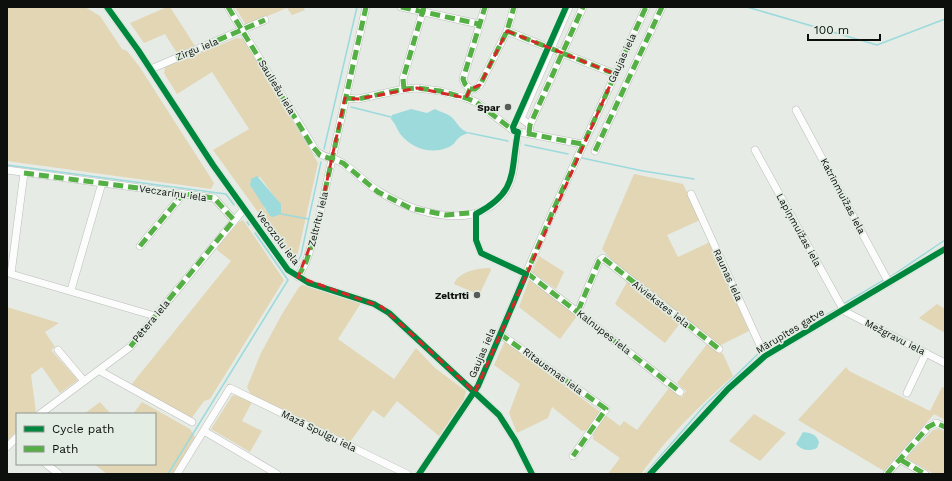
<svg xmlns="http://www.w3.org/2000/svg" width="952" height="481" font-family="'Work Sans',sans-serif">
  <rect width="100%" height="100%" fill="#e6ebe6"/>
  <g fill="#e2d6b4" fill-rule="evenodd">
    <path d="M7,7H85L100,16L122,49L127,51L139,66L214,183L211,189L7,161Z"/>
    <path d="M167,7H170L195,46L177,53L165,34L144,43L130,23Z"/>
    <path d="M235,7H303L305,10L292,15L287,8L246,25Z"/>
    <path d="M237,38L243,39L318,163L297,257L294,262L213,150L249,129L212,72L177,94L164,73L165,67ZM260,177L280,204L281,214L269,212L265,210L263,203L250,185L251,179Z"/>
    <path d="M634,174L683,184L700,220L667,235L678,257L710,242L749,331L719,346L618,267L602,249Z"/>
    <path d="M243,220L284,280L210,399L204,401L191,419L131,385L231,261L217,250L218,246L239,222Z"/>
    <path d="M539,256L564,272L556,289L532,272Z"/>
    <path d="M490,268L491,270L480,293H475L454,284C458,272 477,268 490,268Z"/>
    <path d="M529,280L577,316L560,339L519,307Z"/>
    <path d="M628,280L681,322L665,343L615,304Z"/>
    <path d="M302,285L361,303L338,339L394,379L416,348L435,368L466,391L464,399L439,436L397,401L384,418L373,410L350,442L251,395L247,387L261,353L282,314L299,287Z"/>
    <path d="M937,304L945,309V333L919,318Z"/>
    <path d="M7,307L59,323L45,332L55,347L51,350L78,380L60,393L42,367L31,375L36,412L34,414H17V431L7,441Z"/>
    <path d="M505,341L600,412L587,430L582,431L552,407L548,418L517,433L509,413L520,384L494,365Z"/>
    <path d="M708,343L723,354L733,376C699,406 667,437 641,474H608L620,458L593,439V433L605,415L620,426L624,421L637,430L669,388L682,397L686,391L677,383Z"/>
    <path d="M846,367L849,371L930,411L942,387L945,388V420L934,414L884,471L798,420Z"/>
    <path d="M234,395L252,402L242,421L262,431L250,452L211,429L232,396Z"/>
    <path d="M100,402L111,414H84Z"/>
    <path d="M142,402L190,429L195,437L173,474H107L94,464H155V414H133Z"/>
    <path d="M754,414L786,433L760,461L729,441Z"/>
    <path d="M938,429L945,432V474H934L906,458L933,430Z"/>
  </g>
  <g fill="#9cdadc">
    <path d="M411,109L427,113L435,109C440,112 446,113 450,116C459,123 457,128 469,133C454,137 458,143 449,147C432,155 413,149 401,135C397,130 396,124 391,119L392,115Z"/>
    <path d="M257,176L281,204V214L273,217L270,216L250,185L251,179Z"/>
    <path d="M803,432C811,433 816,434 819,442L817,448C809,452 801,450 796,444Z"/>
  </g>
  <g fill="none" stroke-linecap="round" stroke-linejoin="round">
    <g stroke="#9cdadc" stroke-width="1.5">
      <path d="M747,7L877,45L945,19"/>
      <path d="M351,107L391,117"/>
      <path d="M469,133L508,141"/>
      <path d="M525,145L568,154"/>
      <path d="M324,149L357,7"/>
      <path d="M582,158L643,171L694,179"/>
      <path d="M7,165L226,194L234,205"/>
      <path d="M281,214L309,219"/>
      <path d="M247,222L249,225"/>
      <path d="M296,266L301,255L321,162"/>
      <path d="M890,277L945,240"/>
      <path d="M845,303L884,280"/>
      <path d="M766,349L835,310"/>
      <path d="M168,474L288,280L255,233"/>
      <path d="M645,474L704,406L759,353"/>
    </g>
    <defs>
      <g id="minor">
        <path d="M107,7L138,50L213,165L288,270L309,283L374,304L389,313L499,415L515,440L532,474"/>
        <path d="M228,7L316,151C325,159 335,157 344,164C356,172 367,185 380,192C414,213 477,233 505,192C517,174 514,152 518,132"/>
        <path d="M401,7L479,24"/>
        <path d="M507,31L615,74"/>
        <path d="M151,69L265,20"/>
        <path d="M404,89L403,79L424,7"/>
        <path d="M470,89H475L480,85L507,31L514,7"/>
        <path d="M345,98L358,99L404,89L417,88L440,91L466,98L476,102L514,131L582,144"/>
        <path d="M466,98L470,89L465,84L463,79L485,7"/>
        <path d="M796,110L889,283"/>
        <path d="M530,125L522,119V116L569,7"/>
        <path d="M529,133L530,125L583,7"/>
        <path d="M755,150L844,311L945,363"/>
        <path d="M595,151L662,7"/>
        <path d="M7,170L214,198L234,220"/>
        <path d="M24,173L11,274L155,316"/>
        <path d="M691,194L765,356"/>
        <path d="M476,214V240L481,253L526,274"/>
        <path d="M140,246L183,194"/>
        <path d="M527,273L680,392"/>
        <path d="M298,277L306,262L316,231L366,7"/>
        <path d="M71,290L102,183"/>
        <path d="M578,311L599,261L603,258L719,349"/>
        <path d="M500,334L606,409L573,456"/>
        <path d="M58,350L84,381"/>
        <path d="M100,371L192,422"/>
        <path d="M907,393L926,353"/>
        <path d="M40,414L130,347L244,209"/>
        <path d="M204,431L277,474"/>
        <path d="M7,447L17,437"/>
        <path d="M901,460L925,474"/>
        <path d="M46,464L59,474"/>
        <path d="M177,474L230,388L407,474"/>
        <path d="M419,474L478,386L551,215L646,7"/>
        <path d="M650,474L728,389L765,356L945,249"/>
        <path d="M887,474L928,427L936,423L945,427"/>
      </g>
    </defs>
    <use href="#minor" stroke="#babeba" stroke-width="8"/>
    <use href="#minor" stroke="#fbfcfb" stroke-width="7"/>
    <g stroke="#54b044" stroke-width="5" stroke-dasharray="10 5" stroke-linecap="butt">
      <path d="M228,7L312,146L320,155L343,163L378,192L410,208L446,215L479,212"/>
      <path d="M401,7L479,24"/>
      <path d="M507,31L615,74"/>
      <path d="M176,58L265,20"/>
      <path d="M404,89L403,79L424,7"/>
      <path d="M470,89H475L480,85L507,31L514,7"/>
      <path d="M345,98L358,99L404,89L417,88L440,91L466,98L476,102L514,131L582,144"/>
      <path d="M466,98L470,89L465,84L463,79L485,7"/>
      <path d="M529,133L530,125L583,7"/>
      <path d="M595,151L662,7"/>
      <path d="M24,173L214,198L234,220L130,347"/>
      <path d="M140,246L183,194"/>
      <path d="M527,273L680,392"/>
      <path d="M298,277L306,262L316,231L366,7"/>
      <path d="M525,277L555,206L646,7"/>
      <path d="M578,311L599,261L603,258L719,349"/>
      <path d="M500,334L606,409L573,456"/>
      <path d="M901,460L925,474"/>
      <path d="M887,474L928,427L936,423L945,427"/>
    </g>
    <defs>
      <g id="cycleway">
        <path d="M107,7L138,50L213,165L288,270L309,283L374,304L389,313L499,415L515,440L532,474"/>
        <path d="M419,474L478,386L526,274L481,253L476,240V214C519,191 510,173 518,132L514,131L513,127L566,7"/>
        <path d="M650,474L728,389L765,356L945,249"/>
      </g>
    </defs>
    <use href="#cycleway" stroke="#e4ede4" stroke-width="8"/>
    <use href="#cycleway" stroke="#00873e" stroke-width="6"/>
  </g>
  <path fill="none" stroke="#d62828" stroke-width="3" stroke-dasharray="8 5" stroke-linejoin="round" d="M507,31L615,74L475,392L382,307L298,277L316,231L345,98L358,99L417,88L466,98L470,89L480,85Z"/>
  <g fill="#585c58" stroke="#e4ede4" stroke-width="1.5">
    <circle cx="508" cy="107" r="4"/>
    <circle cx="477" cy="295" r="4"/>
  </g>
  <g text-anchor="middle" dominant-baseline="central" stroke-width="3.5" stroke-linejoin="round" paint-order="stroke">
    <g font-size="10" fill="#0c0f0c" stroke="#e4ede4">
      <text transform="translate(197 49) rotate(-22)">Zirgu iela</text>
      <text transform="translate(622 58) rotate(-65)">Gaujas iela</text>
      <text transform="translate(277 87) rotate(59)">Sauliešu iela</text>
      <text transform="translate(173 193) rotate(8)">Veczariņu iela</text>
      <text transform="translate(843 196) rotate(62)">Katrīnmuižas iela</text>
      <text transform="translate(318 219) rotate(-76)">Zeltrītu iela</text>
      <text transform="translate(799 230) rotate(61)">Lapiņmuižas iela</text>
      <text transform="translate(278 238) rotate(53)">Vecozolu iela</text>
      <text transform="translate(728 275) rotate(65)">Raunas iela</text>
      <text transform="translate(661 304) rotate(38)">Aiviekstes iela</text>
      <text transform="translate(151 321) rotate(-50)">Pētera iela</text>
      <text transform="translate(790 331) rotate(-31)">Mārupītes gatve</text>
      <text transform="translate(604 332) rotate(38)">Kalnupes iela</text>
      <text transform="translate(895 337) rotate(27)">Mežgravu iela</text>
      <text transform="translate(482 353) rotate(-67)">Gaujas iela</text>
      <text transform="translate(553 371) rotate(36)">Rītausmas iela</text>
      <text transform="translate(319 431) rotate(26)">Mazā Spulgu iela</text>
    </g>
    <g font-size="10" font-weight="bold" fill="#0c0f0c" stroke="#e4ede4" text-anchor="end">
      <text x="500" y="107">Spar</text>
      <text x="469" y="295">Zeltrīti</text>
    </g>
  </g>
  <rect width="952" height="481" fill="none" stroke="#0c0f0c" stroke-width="16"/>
  <rect x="16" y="413" width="140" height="52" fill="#e4ede4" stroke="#8e948e"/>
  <rect x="24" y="426" width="20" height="6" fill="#00873e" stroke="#8e948e"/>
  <text x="52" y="433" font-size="12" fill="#0c0f0c">Cycle path</text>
  <rect x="24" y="446" width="20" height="6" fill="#54b044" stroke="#8e948e"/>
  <text x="52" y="453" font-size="12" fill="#0c0f0c">Path</text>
  <path d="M808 34v6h72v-6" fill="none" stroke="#0c0f0c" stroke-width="2"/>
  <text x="814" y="34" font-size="12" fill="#0c0f0c" stroke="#e4ede4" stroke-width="3" paint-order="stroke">100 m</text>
</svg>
